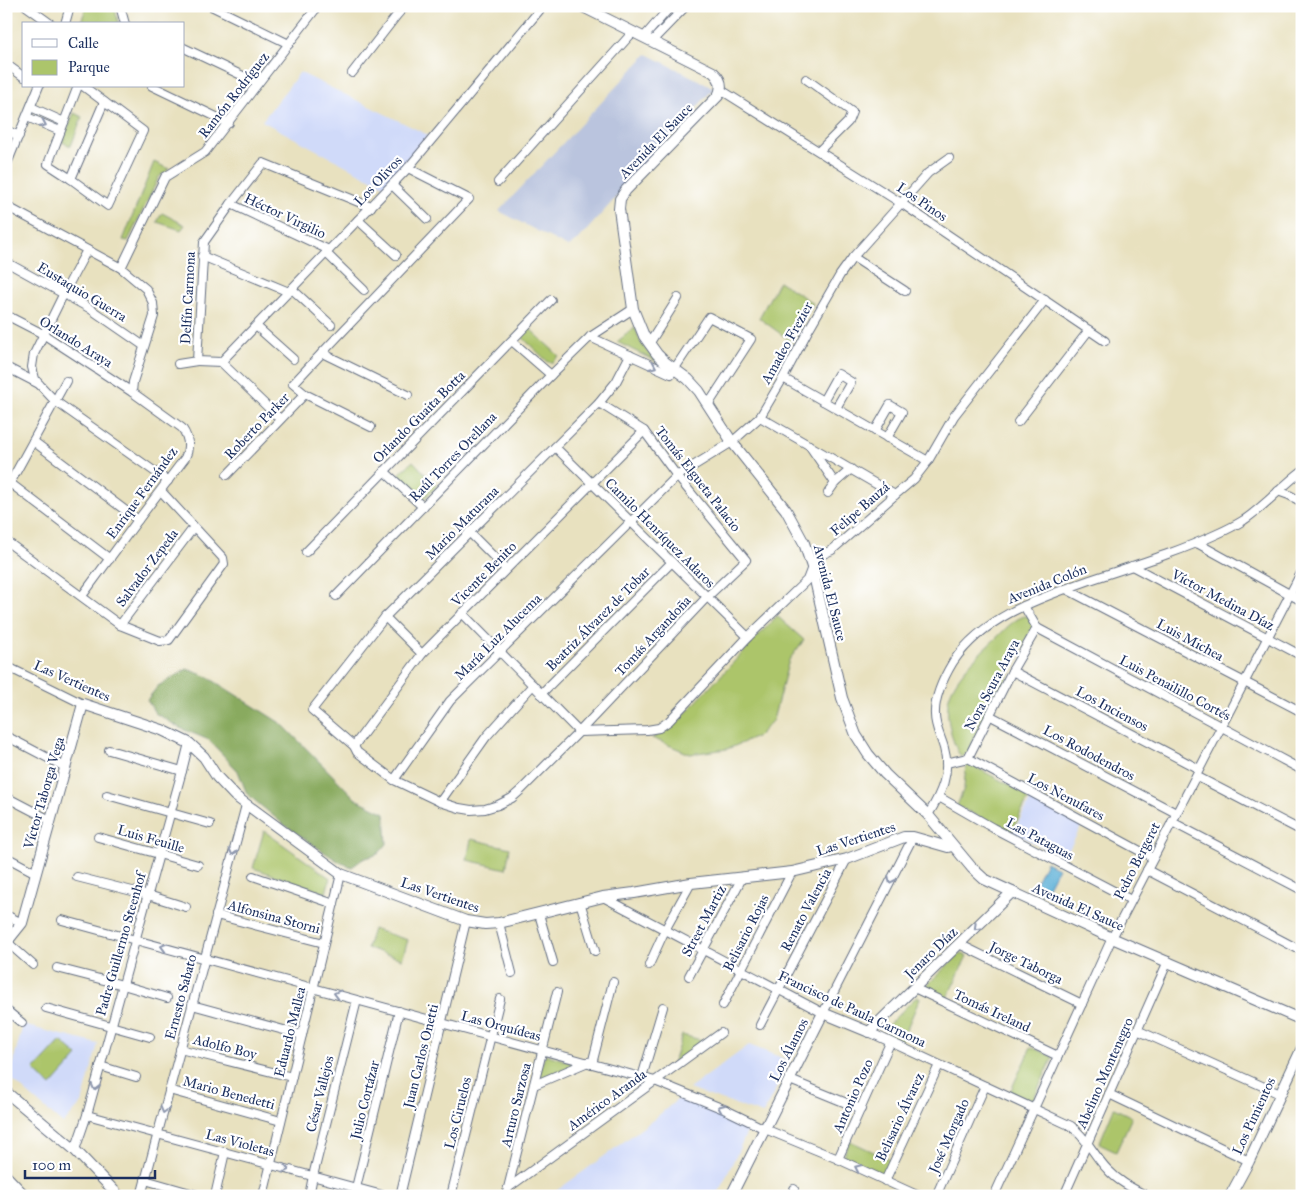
<svg xmlns="http://www.w3.org/2000/svg" width="1308" height="1202" font-family="'IM FELL Great Primer',serif">
  <rect width="100%" height="100%" fill="#fff"/>
  <filter id="ink" filterUnits="userSpaceOnUse"><feTurbulence type="fractalNoise" baseFrequency=".02" numOctaves="2"/><feDisplacementMap in="SourceGraphic" scale="10" xChannelSelector="R" yChannelSelector="G"/><feConvolveMatrix kernelMatrix="1 2 1 2 8 2 1 2 1" color-interpolation-filters="sRGB"/></filter>
  <filter id="wash" filterUnits="userSpaceOnUse"><feTurbulence type="fractalNoise" baseFrequency=".0096" numOctaves="4" result="noise"/><feDisplacementMap in="SourceGraphic" scale="20" xChannelSelector="R" yChannelSelector="G"/><feGaussianBlur stdDeviation="1.12" result="paint"/><feColorMatrix in="noise" values="0 0 0 0 0 0 0 0 0 0 0 0 0 0 0 0 0 1.4 0 .05"/><feComposite in="paint" operator="in"/></filter>
  <g filter="url(#wash)">
    <rect width="100%" height="100%" fill="#e8e1bf"/>
    <g fill="#d0daf9">
      <path d="M300,72L301,73L428,135L384,186L262,121Z"/>
      <path d="M1032,797L1083,823L1064,859L1013,832Z"/>
      <path d="M23,1025L98,1044L82,1103L63,1124L9,1077Z"/>
      <path d="M749,1045L790,1061L763,1114L689,1089Z"/>
      <path d="M679,1098L717,1113L742,1125L748,1130L717,1196H549L584,1171L653,1120Z"/>
    </g>
    <path fill="#bac4de" d="M647,54L714,88L578,240L568,247L499,211Z"/>
    <g fill="#acc56b" stroke="#647a64">
      <path d="M87,6H114L119,24H80Z"/>
      <path d="M74,113L82,117L71,146L62,142Z"/>
      <path d="M154,162L169,169L159,177L128,241L123,240Z"/>
      <path d="M162,213L185,225L181,230L157,222Z"/>
      <path d="M779,281L813,303L792,342L759,318Z"/>
      <path d="M635,327L641,343L650,355L665,366L617,342Z"/>
      <path d="M529,328L559,356L553,362H548L522,337Z"/>
      <path d="M413,461L437,486L423,499L399,474Z"/>
      <path d="M777,616L804,640L789,660L773,720L757,737L727,749L690,754L652,738L669,729L681,718Z"/>
      <path d="M1025,616L1029,617L1033,627L967,754L961,757C955,748 952,738 950,728C947,718 947,707 949,697C955,676 979,654 995,639C1004,631 1013,619 1025,616Z"/>
      <path d="M966,762L1030,796L1011,832L957,806L964,788Z"/>
      <path d="M264,831L330,878L326,893L253,868Z"/>
      <path d="M471,839L510,848L506,869L467,860Z"/>
      <path d="M373,929L408,940L402,959L367,948Z"/>
      <path d="M960,953L967,956L947,998L924,988Z"/>
      <path d="M917,996L920,998L902,1040L886,1032L885,1028Z"/>
      <path d="M682,1035L705,1041L662,1072L673,1063Z"/>
      <path d="M61,1041L78,1056L51,1086L34,1070Z"/>
      <path d="M1031,1047L1053,1057L1032,1102L1010,1092Z"/>
      <path d="M545,1054L579,1065L538,1079Z"/>
      <path d="M1114,1108L1132,1117L1116,1152L1099,1144Z"/>
      <path d="M850,1141L891,1160L884,1175L843,1156Z"/>
    </g>
    <path fill="#89aa5f" stroke="#526c5e" d="M187,669L206,676L282,724L356,799L385,813L387,844L378,854L363,859L352,867L339,862L283,824L247,794L238,771L209,740L180,728L155,713L147,700L158,686Z"/>
    <path fill="#58aed5" stroke="#3a6e9a" d="M1046,862L1058,868L1044,894L1032,889Z"/>
  </g>
  <g filter="url(#ink)">
    <g fill="none" stroke-linecap="round" stroke-linejoin="round">
      <defs>
        <g id="street">
          <path d="M26,6L51,24"/>
          <path d="M120,6L125,24"/>
          <path d="M211,6L289,44"/>
          <path d="M65,24L70,6"/>
          <path d="M644,37L671,6"/>
          <path d="M652,41L686,6"/>
          <path d="M184,48L258,83"/>
          <path d="M6,64L24,77"/>
          <path d="M352,73L397,15L405,6"/>
          <path d="M806,79L852,112L848,122L819,151"/>
          <path d="M78,86L48,164L71,179L108,206L143,131L83,86"/>
          <path d="M152,86L229,123"/>
          <path d="M721,90L901,203L1105,341"/>
          <path d="M31,107L64,122"/>
          <path d="M27,117L60,131"/>
          <path d="M6,130L19,136"/>
          <path d="M6,166L39,86"/>
          <path d="M71,179L104,102"/>
          <path d="M498,182L633,32"/>
          <path d="M392,185L427,219"/>
          <path d="M231,204L329,250"/>
          <path d="M6,206L121,268L146,289L153,303L154,316L133,382L132,392L182,428C189,438 190,448 185,458L138,520L82,596"/>
          <path d="M358,220L396,255"/>
          <path d="M87,250L64,293L34,354L32,367L35,379L39,384L55,401L168,481"/>
          <path d="M326,253L364,290"/>
          <path d="M202,256L289,292"/>
          <path d="M853,257L905,291"/>
          <path d="M6,262L89,308L144,346"/>
          <path d="M121,268L165,177L205,152L318,6"/>
          <path d="M292,289L331,325"/>
          <path d="M6,315L43,334L132,392"/>
          <path d="M256,326L293,359"/>
          <path d="M590,337L671,374L709,317L751,339L708,405"/>
          <path d="M512,341L551,375"/>
          <path d="M649,344L678,298"/>
          <path d="M322,353L408,395"/>
          <path d="M630,355L616,382L599,403L385,617L312,710L354,746L357,752L394,780L440,802L459,808L471,810L485,809L498,805L512,798L521,790L579,732L647,730L659,728L669,721L748,637L807,580L812,567L819,556L832,550L895,495L914,479L928,461L954,416L1045,300"/>
          <path d="M221,362L408,168L543,6"/>
          <path d="M221,362L197,361L204,242L231,204L263,163L371,207"/>
          <path d="M221,362L280,419"/>
          <path d="M178,364L197,361"/>
          <path d="M6,367L39,384"/>
          <path d="M783,378L928,461"/>
          <path d="M823,401L838,374L851,382L836,408"/>
          <path d="M760,417L895,495"/>
          <path d="M1018,422L1089,330"/>
          <path d="M371,427L305,394L293,384L322,353L469,199L408,168"/>
          <path d="M875,431L890,405L902,412L887,438"/>
          <path d="M33,441L138,520"/>
          <path d="M809,445L835,483"/>
          <path d="M555,447L748,637"/>
          <path d="M384,471L423,507"/>
          <path d="M227,475L305,394"/>
          <path d="M10,483L110,559"/>
          <path d="M6,488L10,483L66,381"/>
          <path d="M1278,491L1289,495L1302,502"/>
          <path d="M828,493L835,483L851,469"/>
          <path d="M469,532L506,569"/>
          <path d="M6,541L120,625L160,641L169,640L224,564L223,558L161,491"/>
          <path d="M1197,543L1302,601"/>
          <path d="M306,552L551,300"/>
          <path d="M1132,566L1302,656"/>
          <path d="M1066,589L1302,712"/>
          <path d="M336,596L551,375L590,337L633,309"/>
          <path d="M1024,606L1037,628"/>
          <path d="M462,613L579,732L707,597L746,560L677,476L644,431L599,403"/>
          <path d="M385,617L422,654"/>
          <path d="M120,625L194,527"/>
          <path d="M1037,628L1302,770"/>
          <path d="M6,666L83,704"/>
          <path d="M1012,671L1199,769"/>
          <path d="M541,694L672,562"/>
          <path d="M989,715L1176,813"/>
          <path d="M6,736L65,767"/>
          <path d="M354,746L422,654L644,431"/>
          <path d="M109,750L182,771"/>
          <path d="M968,758L1153,858"/>
          <path d="M946,763L968,758L1012,671L1037,628"/>
          <path d="M1196,776L1302,831"/>
          <path d="M394,780L450,701L677,476L732,442L760,417L783,378L810,327L840,275L853,257L928,173L949,158"/>
          <path d="M107,795L210,824"/>
          <path d="M6,797L50,820"/>
          <path d="M939,797L993,828L1131,900"/>
          <path d="M440,802L486,737L533,685"/>
          <path d="M928,815C941,794 951,773 944,748C941,737 935,727 935,715C934,698 944,677 953,662C984,616 1040,598 1090,580C1132,566 1176,553 1217,534C1226,530 1236,525 1244,520C1265,506 1282,486 1302,471"/>
          <path d="M1172,822L1302,890"/>
          <path d="M98,837L198,865"/>
          <path d="M6,857L36,873"/>
          <path d="M1147,870L1302,951"/>
          <path d="M253,876L334,904"/>
          <path d="M77,877L148,895L186,907"/>
          <path d="M603,897L823,1013L913,837"/>
          <path d="M580,902L595,951"/>
          <path d="M539,914L553,962"/>
          <path d="M6,915L22,923"/>
          <path d="M216,915L324,943"/>
          <path d="M62,920L655,1081L726,1110L765,1129L838,1159L919,1196"/>
          <path d="M499,923L512,973"/>
          <path d="M7,942L33,965"/>
          <path d="M959,944L1082,1004"/>
          <path d="M649,965L665,930L691,883"/>
          <path d="M57,968L123,985L167,998"/>
          <path d="M689,976L742,878"/>
          <path d="M914,988L1058,1056"/>
          <path d="M192,1005L302,1035"/>
          <path d="M723,1005L741,970L792,872"/>
          <path d="M46,1008L150,1037"/>
          <path d="M6,1010L22,1023"/>
          <path d="M760,1025L847,859"/>
          <path d="M1137,1030L1280,1094"/>
          <path d="M869,1032L1071,1126C1088,1139 1094,1156 1108,1170C1119,1182 1134,1189 1147,1196"/>
          <path d="M180,1049L292,1077"/>
          <path d="M592,1064L613,982"/>
          <path d="M100,1066L136,1077"/>
          <path d="M642,1077L663,1007"/>
          <path d="M790,1080L861,1109"/>
          <path d="M534,1085L588,1062"/>
          <path d="M169,1090L281,1121"/>
          <path d="M1109,1094L1249,1161"/>
          <path d="M87,1115L386,1196"/>
          <path d="M75,1150L87,1115L182,771L189,743"/>
          <path d="M838,1159L890,1043"/>
          <path d="M145,1180L201,1196"/>
          <path d="M885,1181L939,1065"/>
          <path d="M508,1188L655,1081L721,1033"/>
          <path d="M141,1196L246,805"/>
          <path d="M215,1196L225,1152"/>
          <path d="M263,1196L341,874"/>
          <path d="M309,1196L313,1176L357,1000"/>
          <path d="M354,1196L399,1011"/>
          <path d="M400,1196L466,921"/>
          <path d="M451,1196L500,999"/>
          <path d="M506,1196L557,992"/>
          <path d="M791,1196L794,1189"/>
          <path d="M936,1196L985,1086"/>
          <path d="M994,1196L1112,938L1302,571"/>
          <path d="M1064,1196L1168,961"/>
        </g>
        <g id="secondary">
          <path d="M581,6L713,72C721,79 723,87 718,96L626,190L620,199L619,209L633,309L644,336L657,354L665,362L688,379L699,391L732,442L786,510L804,543L812,567L842,698L856,735L868,754L885,774L928,815L972,868L984,879L1112,938L1302,1020"/>
          <path d="M6,943L22,923L83,704L162,730L189,743L204,757L217,777L235,796L341,874L466,921L485,924L499,923L603,897L634,893L691,883L792,872L847,859L904,837H913L948,847L952,846"/>
          <path d="M6,1092L75,1150L119,1196"/>
          <path d="M6,1176L25,1196"/>
          <path d="M731,1196L823,1013L869,1032L1012,892"/>
          <path d="M1230,1196L1249,1161L1302,1048"/>
        </g>
      </defs>
      <use href="#street" stroke="#636d80" stroke-width="10"/>
      <use href="#secondary" stroke="#636d80" stroke-width="12"/>
      <use href="#street" stroke="#fff" stroke-width="8"/>
      <use href="#secondary" stroke="#fff" stroke-width="10"/>
    </g>
    <defs><path id="oneway-chevron" d="M-2-3.5L2.5 0L-2 3.5" fill="none" stroke-width="1.6" stroke-linecap="round" stroke-linejoin="round" transform="scale(1.25)"/></defs>
    <g stroke="#8d97ae">
      <use href="#oneway-chevron" transform="translate(43 124) rotate(24)"/>
      <use href="#oneway-chevron" transform="translate(653 366) rotate(24)"/>
      <use href="#oneway-chevron" transform="translate(233 852) rotate(105)"/>
      <use href="#oneway-chevron" transform="translate(891 880) rotate(117)"/>
      <use href="#oneway-chevron" transform="translate(977 927) rotate(136)"/>
      <use href="#oneway-chevron" transform="translate(164 947) rotate(-165)"/>
      <use href="#oneway-chevron" transform="translate(337 994) rotate(-165)"/>
      <use href="#oneway-chevron" transform="translate(95 1087) rotate(105)"/>
      <use href="#oneway-chevron" transform="translate(721 1108) rotate(-157)"/>
      <use href="#oneway-chevron" transform="translate(164 1110) rotate(105)"/>
      <use href="#oneway-chevron" transform="translate(858 1168) rotate(-155)"/>
      <use href="#oneway-chevron" transform="translate(286 1169) rotate(15)"/>
    </g>
  </g>
  <g text-anchor="middle" dominant-baseline="central" stroke-width="4.5" stroke-linejoin="round" paint-order="stroke">
    <g font-size="14" fill="#1b2f5e" stroke="#fff">
      <text transform="translate(234 95) rotate(-52)">Ramón Rodríguez</text>
      <text transform="translate(656 141) rotate(-46)">Avenida El Sauce</text>
      <text transform="translate(378 181) rotate(-47)">Los Olivos</text>
      <text transform="translate(922 202) rotate(34)">Los Pinos</text>
      <text transform="translate(285 216) rotate(25)">Héctor Virgilio</text>
      <text transform="translate(82 292) rotate(31)">Eustaquio Guerra</text>
      <text transform="translate(188 298) rotate(-87)">Delfín Carmona</text>
      <text transform="translate(76 342) rotate(32)">Orlando Araya</text>
      <text transform="translate(787 343) rotate(-61)">Amadeo Frezier</text>
      <text transform="translate(419 417) rotate(-45)">Orlando Guaita Botta</text>
      <text transform="translate(257 426) rotate(-46)">Roberto Parker</text>
      <text transform="translate(453 457) rotate(-46)">Raúl Torres Orellana</text>
      <text transform="translate(698 479) rotate(52)">Tomás Elgueta Palacio</text>
      <text transform="translate(142 493) rotate(-54)">Enrique Fernández</text>
      <text transform="translate(860 509) rotate(-41)">Felipe Bauzá</text>
      <text transform="translate(462 523) rotate(-45)">Mario Maturana</text>
      <text transform="translate(660 533) rotate(45)">Camilo Henríquez Adaros</text>
      <text transform="translate(147 568) rotate(-53)">Salvador Zepeda</text>
      <text transform="translate(484 574) rotate(-45)">Vicente Benito</text>
      <text transform="translate(1047 584) rotate(-22)">Avenida Colón</text>
      <text transform="translate(830 593) rotate(76)">Avenida El Sauce</text>
      <text transform="translate(1223 600) rotate(28)">Víctor Medina Díaz</text>
      <text transform="translate(598 619) rotate(-45)">Beatriz Álvarez de Tobar</text>
      <text transform="translate(653 636) rotate(-47)">Tomás Argandoña</text>
      <text transform="translate(498 637) rotate(-45)">María Luz Alucema</text>
      <text transform="translate(1190 640) rotate(28)">Luis Michea</text>
      <text transform="translate(72 681) rotate(24)">Las Vertientes</text>
      <text transform="translate(992 685) rotate(-62)">Nora Seura Araya</text>
      <text transform="translate(1175 688) rotate(28)">Luis Penailillo Cortés</text>
      <text transform="translate(1112 709) rotate(28)">Los Inciensos</text>
      <text transform="translate(1089 753) rotate(28)">Los Rododendros</text>
      <text transform="translate(44 793) rotate(-74)">Víctor Taborga Vega</text>
      <text transform="translate(1066 797) rotate(28)">Los Nenufares</text>
      <text transform="translate(151 839) rotate(16)">Luis Feuille</text>
      <text transform="translate(856 839) rotate(-18)">Las Vertientes</text>
      <text transform="translate(1040 839) rotate(28)">Las Pataguas</text>
      <text transform="translate(1137 861) rotate(-63)">Pedro Bergeret</text>
      <text transform="translate(440 895) rotate(19)">Las Vertientes</text>
      <text transform="translate(1078 907) rotate(24)">Avenida El Sauce</text>
      <text transform="translate(806 910) rotate(-62)">Renato Valencia</text>
      <text transform="translate(274 917) rotate(15)">Alfonsina Storni</text>
      <text transform="translate(704 921) rotate(-62)">Street Martiz</text>
      <text transform="translate(746 933) rotate(-63)">Belisario Rojas</text>
      <text transform="translate(121 944) rotate(-74)">Padre Guillermo Steenhof</text>
      <text transform="translate(931 953) rotate(-44)">Jenaro Díaz</text>
      <text transform="translate(1026 963) rotate(26)">Jorge Taborga</text>
      <text transform="translate(181 997) rotate(-75)">Ernesto Sabato</text>
      <text transform="translate(852 1009) rotate(25)">Francisco de Paula Carmona</text>
      <text transform="translate(992 1011) rotate(25)">Tomás Ireland</text>
      <text transform="translate(501 1026) rotate(15)">Las Orquídeas</text>
      <text transform="translate(290 1032) rotate(-76)">Eduardo Mallea</text>
      <text transform="translate(225 1047) rotate(14)">Adolfo Boy</text>
      <text transform="translate(789 1050) rotate(-63)">Los Álamos</text>
      <text transform="translate(421 1056) rotate(-76)">Juan Carlos Onetti</text>
      <text transform="translate(1105 1073) rotate(-66)">Abelino Montenegro</text>
      <text transform="translate(229 1093) rotate(15)">Mario Benedetti</text>
      <text transform="translate(320 1094) rotate(-76)">César Vallejos</text>
      <text transform="translate(853 1096) rotate(-66)">Antonio Pozo</text>
      <text transform="translate(365 1100) rotate(-76)">Julio Cortázar</text>
      <text transform="translate(607 1100) rotate(-36)">Américo Aranda</text>
      <text transform="translate(516 1105) rotate(-76)">Arturo Sarzosa</text>
      <text transform="translate(458 1113) rotate(-76)">Los Ciruelos</text>
      <text transform="translate(1254 1116) rotate(-65)">Los Pimientos</text>
      <text transform="translate(900 1117) rotate(-65)">Belisario Álvarez</text>
      <text transform="translate(949 1136) rotate(-66)">José Morgado</text>
      <text transform="translate(240 1143) rotate(15)">Las Violetas</text>
    </g>
  </g>
  <rect width="1308" height="1202" fill="none" stroke="#fff" stroke-width="25"/>
  <rect x="22" y="22" width="162" height="65" fill="#ffffff" stroke="#a4acbf"/>
  <rect x="32" y="39" width="25" height="8" fill="#ffffff" stroke="#a4acbf"/>
  <text x="68" y="48" font-size="15" fill="#1b2f5e">Calle</text>
  <rect x="32" y="60" width="25" height="15" fill="#acc56b" stroke="#a4acbf"/>
  <text x="68" y="72" font-size="15" fill="#1b2f5e">Parque</text>
  <path d="M25 1170v8h130v-8" fill="none" stroke="#1b2f5e" stroke-width="2.5"/>
  <text x="32" y="1170" font-size="15" fill="#1b2f5e" stroke="#ffffff" stroke-width="4" paint-order="stroke">100 m</text>
</svg>
